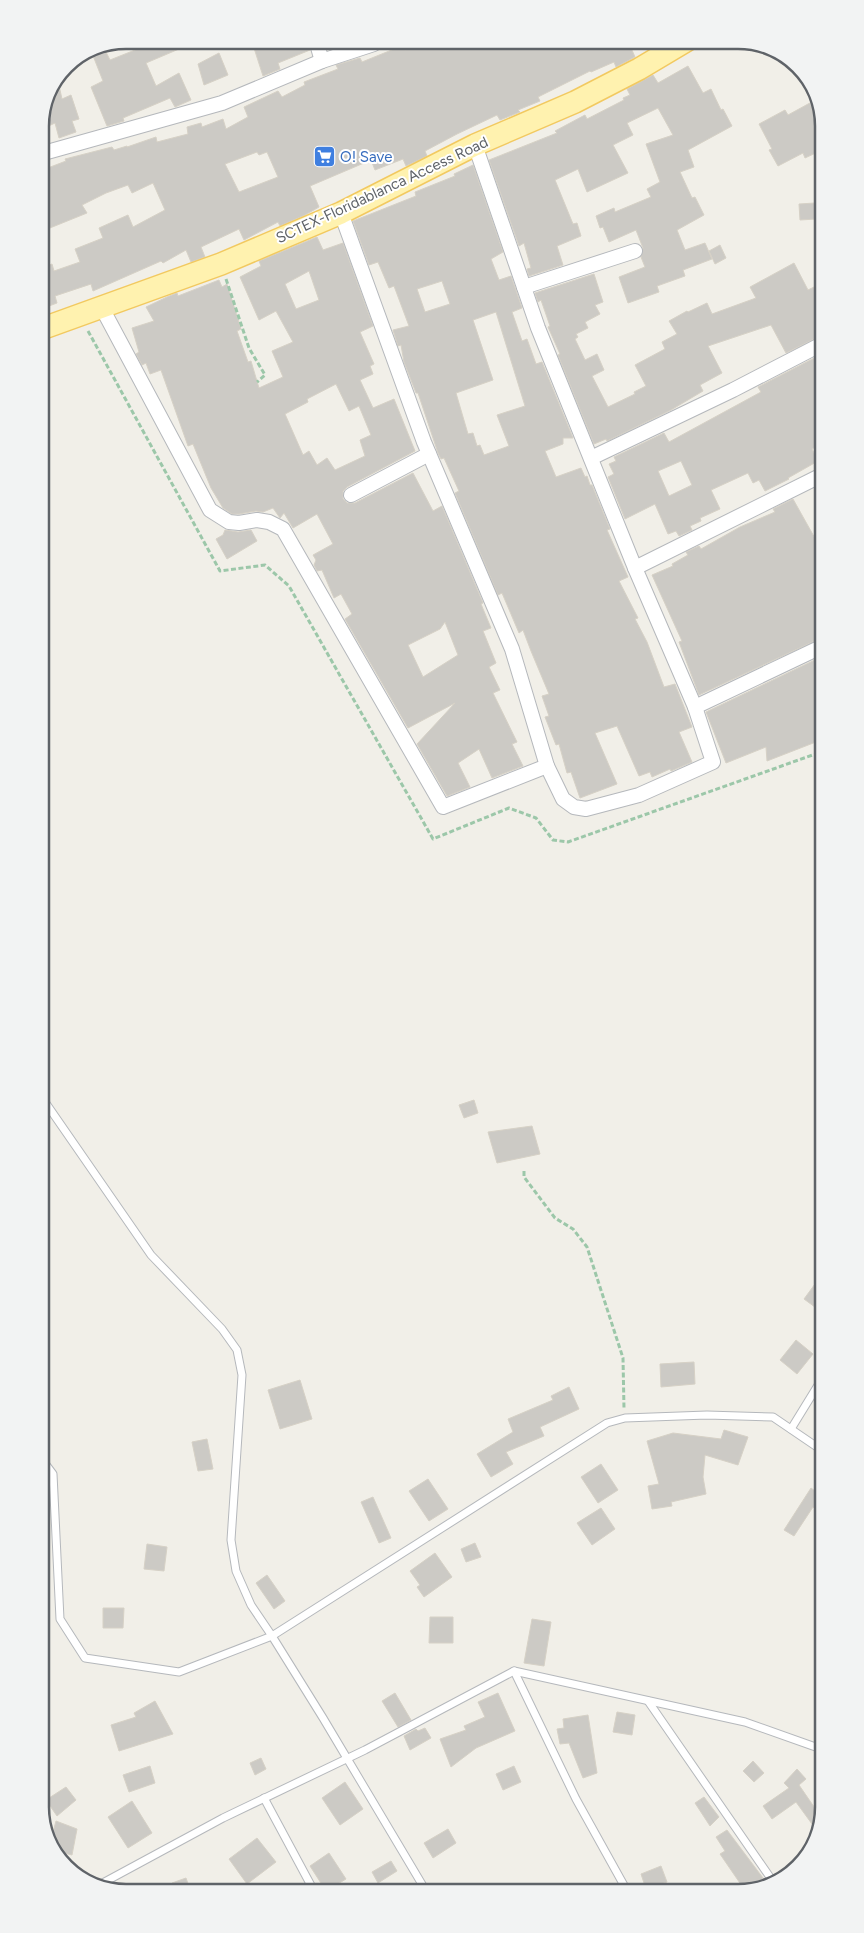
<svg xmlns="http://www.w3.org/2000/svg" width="864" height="1933" font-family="Figtree,sans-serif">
  <rect width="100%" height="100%" fill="#f1efe8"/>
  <g fill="#cccac5" stroke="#d6d1c6" fill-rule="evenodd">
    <path d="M628,41L635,57L633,58L616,67L614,62L591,72L590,71L538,97L540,101L518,110L520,112L500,120L497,115L457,134L425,151L427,156L406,166L403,159L375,170L371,160L310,186L319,207L305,215L280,226L278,222L244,240L239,229L201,247L205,257L191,262L186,250L163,263L161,261L93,291L91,284L55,296L57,303L41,309V268L52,264L54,271L80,262L75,249L103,238L99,228L128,215L133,227L165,210L153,183L132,193L128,185L106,193L82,205L87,213L40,232V171L66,161L65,159L112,147L114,150L127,146V147L156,137L157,142L188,134L187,127L201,123L202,127L223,119L226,129L248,117L244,107L278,91L282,97L305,85L304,82L338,69L336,65L360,58L362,62L404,45L405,50L421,43ZM257,152L259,155L267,152L278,177L239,192L225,164Z"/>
    <path d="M308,44L310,50L278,63L280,69L263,76L253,45Z"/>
    <path d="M93,46H103L110,60L145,46H186L146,63L156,86L179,73L191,100L175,107L170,98L123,118L124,121L107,126L91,87L103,81L90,48Z"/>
    <path d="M219,53L228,75L204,85L198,64Z"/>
    <path d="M688,66L703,93L711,89L721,110L723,109L732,126L688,150L694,167L680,172L692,198L695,197L704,215L677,230L685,250L705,243L712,259L683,270L685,276L657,286L659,292L628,303L619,277L645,267L641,257L643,248L636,230L609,242L603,227L600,228L596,216L614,208L615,212L651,197L647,189L660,182L646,144L673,135L658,108L627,123L633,135L613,145L628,173L587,192L578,169L555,180L573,224L577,223L581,236L557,246L563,265L529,276L527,269L531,268L524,243L519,246L489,160L557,133L555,131L585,115L587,119L624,100L623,98L630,95L627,89L653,75L658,83Z"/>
    <path d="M58,81L62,99L71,95L79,119L72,121L76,132L59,138L55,123L40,130V120Z"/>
    <path d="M819,98L820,151L805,158L803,153L778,166L769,150L772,149L759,124L785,110L788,115Z"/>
    <path d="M473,165L503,252L491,259L499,280L511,276L522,308L512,312L522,341L527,339L536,364L542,362L573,438H563V444L545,451L556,477L581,468L585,477L587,476L590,485H592L610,529L607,530L628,577L619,581L638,618L635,619L647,642L664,687L675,684L692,727L679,732L692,762L671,771L670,769L652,777L650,772L639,776L617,726L595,733L617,784L580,798L571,772L567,773L559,744L556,745L545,717L549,716L542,696L549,694L531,651L523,630L519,633L502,593L498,595L455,493L459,491L444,458L441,459L438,453L418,393H416L404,362L401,345L398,346L393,330L409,326L394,286L389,288L378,262L369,265L353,221L416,196L415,192L455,176L454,174ZM442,281L450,304L425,312L417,289ZM496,312L525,406L497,415L509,446L484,455L480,445L477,446L473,433L468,434L456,393L493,380L473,320Z"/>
    <path d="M815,203L816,219L800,220L799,204Z"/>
    <path d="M317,237L323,250L343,243L373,326L360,332L374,364L370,366L373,374L360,380L373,408L394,399L415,451L347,487L343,491V499L347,503H355L413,473L433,511L442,506L483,603L481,604L491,628L483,631L496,663L489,667L500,690L493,693L517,742L512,744L523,766L492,778L479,749L458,763L470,787L447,796L417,744L455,703L408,728L345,619L352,614L341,594L334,598L322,570L317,571L314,565L316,560L313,555L333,544L317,514L293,528L284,513L280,518L273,508L263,512L256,511L239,514H232L223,508L211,488L193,444L188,446L161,370L150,374L146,363L142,365L136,354L139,352L132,328L154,321L146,307L167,297L177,293L178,296L219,280L222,287L227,284L241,329L237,331L248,362L251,361L259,388L283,377L272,351L293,342L276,311L259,320L240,277L261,266L259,261ZM309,271L319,300L296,309L285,284ZM336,384L349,411L359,406L371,435L360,440L365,456L335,470L327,458L317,465L309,451L303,455L285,414L308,402L307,399ZM445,622L458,655L423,677L408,645L440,629Z"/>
    <path d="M720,245L726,258L715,264L709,251Z"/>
    <path d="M794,263L808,290L820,284V336L786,353L771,325L708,346L722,373L700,385L703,391L671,410L607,441L606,439L594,444L558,355L560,354L548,327L550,326L541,300L538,302L535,293L594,274L603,302L595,305L600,314L585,322L588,328L576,334L578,337L575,339L585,360L597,354L604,370L592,376L608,407L635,394L634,392L646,386L635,365L665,349L662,342L677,334L669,321L687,311L688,312L707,303L712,314L756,298L750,287Z"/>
    <path d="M820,355V444L812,449L818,461L788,478L789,479L765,491L759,480L753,483L748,473L711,490L720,509L700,518L701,521L690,526L692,530L679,536L676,531L668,534L655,504L625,519L608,477L614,474L609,464L616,461L614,457L664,433L669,442L761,392L758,387ZM681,461L692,485L669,496L658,471Z"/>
    <path d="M793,499L821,549V638L699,695L679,642L682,641L652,575L673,566L672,564L688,555L686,552L699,546L701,549L740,527L775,512L773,509Z"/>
    <path d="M225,530L238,532L251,530L257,541L227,559L216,539L223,535Z"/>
    <path d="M821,657V740L767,761L766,747L726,763L706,712Z"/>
    <path d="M474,1100L478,1113L464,1118L459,1105Z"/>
    <path d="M532,1126L540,1154L497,1163L488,1132Z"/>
    <path d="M823,1273V1313L804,1299Z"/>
    <path d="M796,1340L813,1354L797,1374L780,1360Z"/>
    <path d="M694,1362L695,1384L661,1387L660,1364Z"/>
    <path d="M300,1380L312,1419L280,1429L268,1390Z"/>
    <path d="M569,1387L579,1409L540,1427L544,1436L506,1452L513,1464L491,1477L477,1454L513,1432L508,1419L553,1400L551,1396Z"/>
    <path d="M724,1430L748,1437L738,1465L705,1455L703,1477L706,1494L671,1502L672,1506L652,1509L648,1486L659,1484L647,1441L673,1433L721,1439Z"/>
    <path d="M207,1439L213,1469L198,1471L192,1442Z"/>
    <path d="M601,1464L618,1490L598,1503L581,1477Z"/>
    <path d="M428,1479L448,1509L429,1521L409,1491Z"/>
    <path d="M811,1488L823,1497V1501L817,1510L813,1507L794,1536L784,1530Z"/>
    <path d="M373,1497L391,1538L379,1543L361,1502Z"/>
    <path d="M601,1508L615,1529L592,1545L577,1523Z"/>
    <path d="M475,1543L481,1557L466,1562L461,1549Z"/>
    <path d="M147,1544L167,1547L164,1571L144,1569Z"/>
    <path d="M435,1553L452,1577L424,1597L417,1587L420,1585L410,1571Z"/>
    <path d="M267,1575L285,1601L274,1609L256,1583Z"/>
    <path d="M103,1608H124L123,1628H103Z"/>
    <path d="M430,1617H453V1643H429Z"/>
    <path d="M532,1619L551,1622L544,1666L524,1663Z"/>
    <path d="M395,1693L411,1720L398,1727L382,1701Z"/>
    <path d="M498,1693L515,1731L476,1748L451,1767L440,1739L466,1730L464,1726L485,1717L478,1702Z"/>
    <path d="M155,1701L173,1734L119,1751L111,1725L136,1717L134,1713Z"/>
    <path d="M617,1712L635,1715L632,1735L613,1732Z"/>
    <path d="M588,1715L597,1773L583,1778L569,1743L560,1744L557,1729L564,1728L563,1719Z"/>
    <path d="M425,1728L431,1738L410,1750L404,1736L416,1729L418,1731Z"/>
    <path d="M261,1758L266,1769L255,1775L250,1763Z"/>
    <path d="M753,1761L764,1773L754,1782L743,1771Z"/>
    <path d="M150,1766L155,1783L129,1792L123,1775Z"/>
    <path d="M514,1766L521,1782L503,1790L496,1774Z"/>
    <path d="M797,1769L806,1779L799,1785L821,1817L812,1824L796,1802L772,1819L763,1806L789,1788L784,1783Z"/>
    <path d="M345,1782L363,1809L340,1825L322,1798Z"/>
    <path d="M66,1787L76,1800L57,1816L46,1800Z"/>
    <path d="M704,1797L719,1817L710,1826L695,1803Z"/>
    <path d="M132,1801L152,1833L128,1848L108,1817Z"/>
    <path d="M56,1821L77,1829L72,1855L56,1851L50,1843Z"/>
    <path d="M448,1829L456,1843L433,1858L424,1843Z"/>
    <path d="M727,1830L766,1882L756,1888L744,1889L720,1854L725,1851L716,1837Z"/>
    <path d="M257,1838L276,1862L247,1884L229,1859Z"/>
    <path d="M329,1853L346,1879L326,1891L310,1866Z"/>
    <path d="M391,1861L397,1871L378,1883L372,1872Z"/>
    <path d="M661,1866L667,1882L646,1889L641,1874Z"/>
    <path d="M186,1878L191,1892H176L172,1883Z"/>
  </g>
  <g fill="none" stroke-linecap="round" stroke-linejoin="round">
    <defs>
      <g id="service">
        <path d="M43,1099L151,1255L222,1329L237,1350L242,1375L231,1540L236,1571L251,1605L272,1636L323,1718L426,1891"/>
        <path d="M791,1429L823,1377"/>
        <path d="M44,1462L53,1474L60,1619L85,1658L179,1672L272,1636L607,1423L625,1418L707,1415L773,1417L823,1451"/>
        <path d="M514,1671L576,1799L626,1889"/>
        <path d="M648,1701L774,1883"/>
        <path d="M817,1747L824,1758"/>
        <path d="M264,1798L314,1891"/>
        <path d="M99,1885L223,1818L365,1750L514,1671L745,1722L824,1750"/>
      </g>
      <g id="minor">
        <path d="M317,44L322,61"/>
        <path d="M40,154L222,103L322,61L374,44"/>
        <path d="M341,213L424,442L512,649L547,766L563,799L574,807L586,809L639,795L713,762L695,707L635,568L538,328L475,145"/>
        <path d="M524,287L635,251"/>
        <path d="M102,308L210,510L229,522L239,523L257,520L269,522L283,529L443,807L547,766"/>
        <path d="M591,458L733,390L820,345"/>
        <path d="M351,495L429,454"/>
        <path d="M635,568L820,476"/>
        <path d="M695,707L821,647"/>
      </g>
      <path id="primary" d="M41,329L221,264L341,213L475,145L575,102L639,69L686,41"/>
    </defs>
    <use href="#service" stroke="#b5b8bc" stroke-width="9"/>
    <use href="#minor" stroke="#b5b8bc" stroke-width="16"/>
    <use href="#primary" stroke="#f2c960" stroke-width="24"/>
    <g stroke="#9cc7a9" stroke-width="3" stroke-dasharray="5 2.5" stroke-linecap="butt">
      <path d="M226,279L249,348L265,375L257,382"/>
      <path d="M88,331L220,571L265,565L289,586L433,839L509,808L536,818L553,840L568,842L821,752"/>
      <path d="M524,1171V1177L555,1218L573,1229L587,1247L623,1358L624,1409"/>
    </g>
    <use href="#service" stroke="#fff" stroke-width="7"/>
    <use href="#minor" stroke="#fff" stroke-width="14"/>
    <use href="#primary" stroke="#fff2af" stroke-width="21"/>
  </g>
  <defs>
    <symbol id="supermarket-square" viewBox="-11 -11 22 22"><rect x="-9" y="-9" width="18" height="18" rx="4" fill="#3f7fe0" stroke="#fff"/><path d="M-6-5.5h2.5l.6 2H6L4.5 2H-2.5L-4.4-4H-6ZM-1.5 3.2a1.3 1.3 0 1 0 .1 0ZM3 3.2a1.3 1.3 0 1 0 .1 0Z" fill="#fff"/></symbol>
  </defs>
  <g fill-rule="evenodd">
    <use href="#supermarket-square" x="312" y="144" width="25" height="25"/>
  </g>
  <g text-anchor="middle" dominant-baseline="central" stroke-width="4" stroke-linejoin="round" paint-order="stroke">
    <g font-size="15" fill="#366cbe" stroke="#fff" text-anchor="start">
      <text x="340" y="157">O! Save</text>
    </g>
    <g font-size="15" fill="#5f6368" stroke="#fff">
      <text transform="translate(382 190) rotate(-25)">SCTEX-Floridablanca Access Road</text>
    </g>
  </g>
  <path d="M0 0H864V1933H0ZM126 49H738A77 77 0 0 1 815 126V1807A77 77 0 0 1 738 1884H126A77 77 0 0 1 49 1807V126A77 77 0 0 1 126 49Z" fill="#f2f3f3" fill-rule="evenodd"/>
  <path fill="none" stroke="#5f6368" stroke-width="2.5" d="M126 49H738A77 77 0 0 1 815 126V1807A77 77 0 0 1 738 1884H126A77 77 0 0 1 49 1807V126A77 77 0 0 1 126 49Z"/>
</svg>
